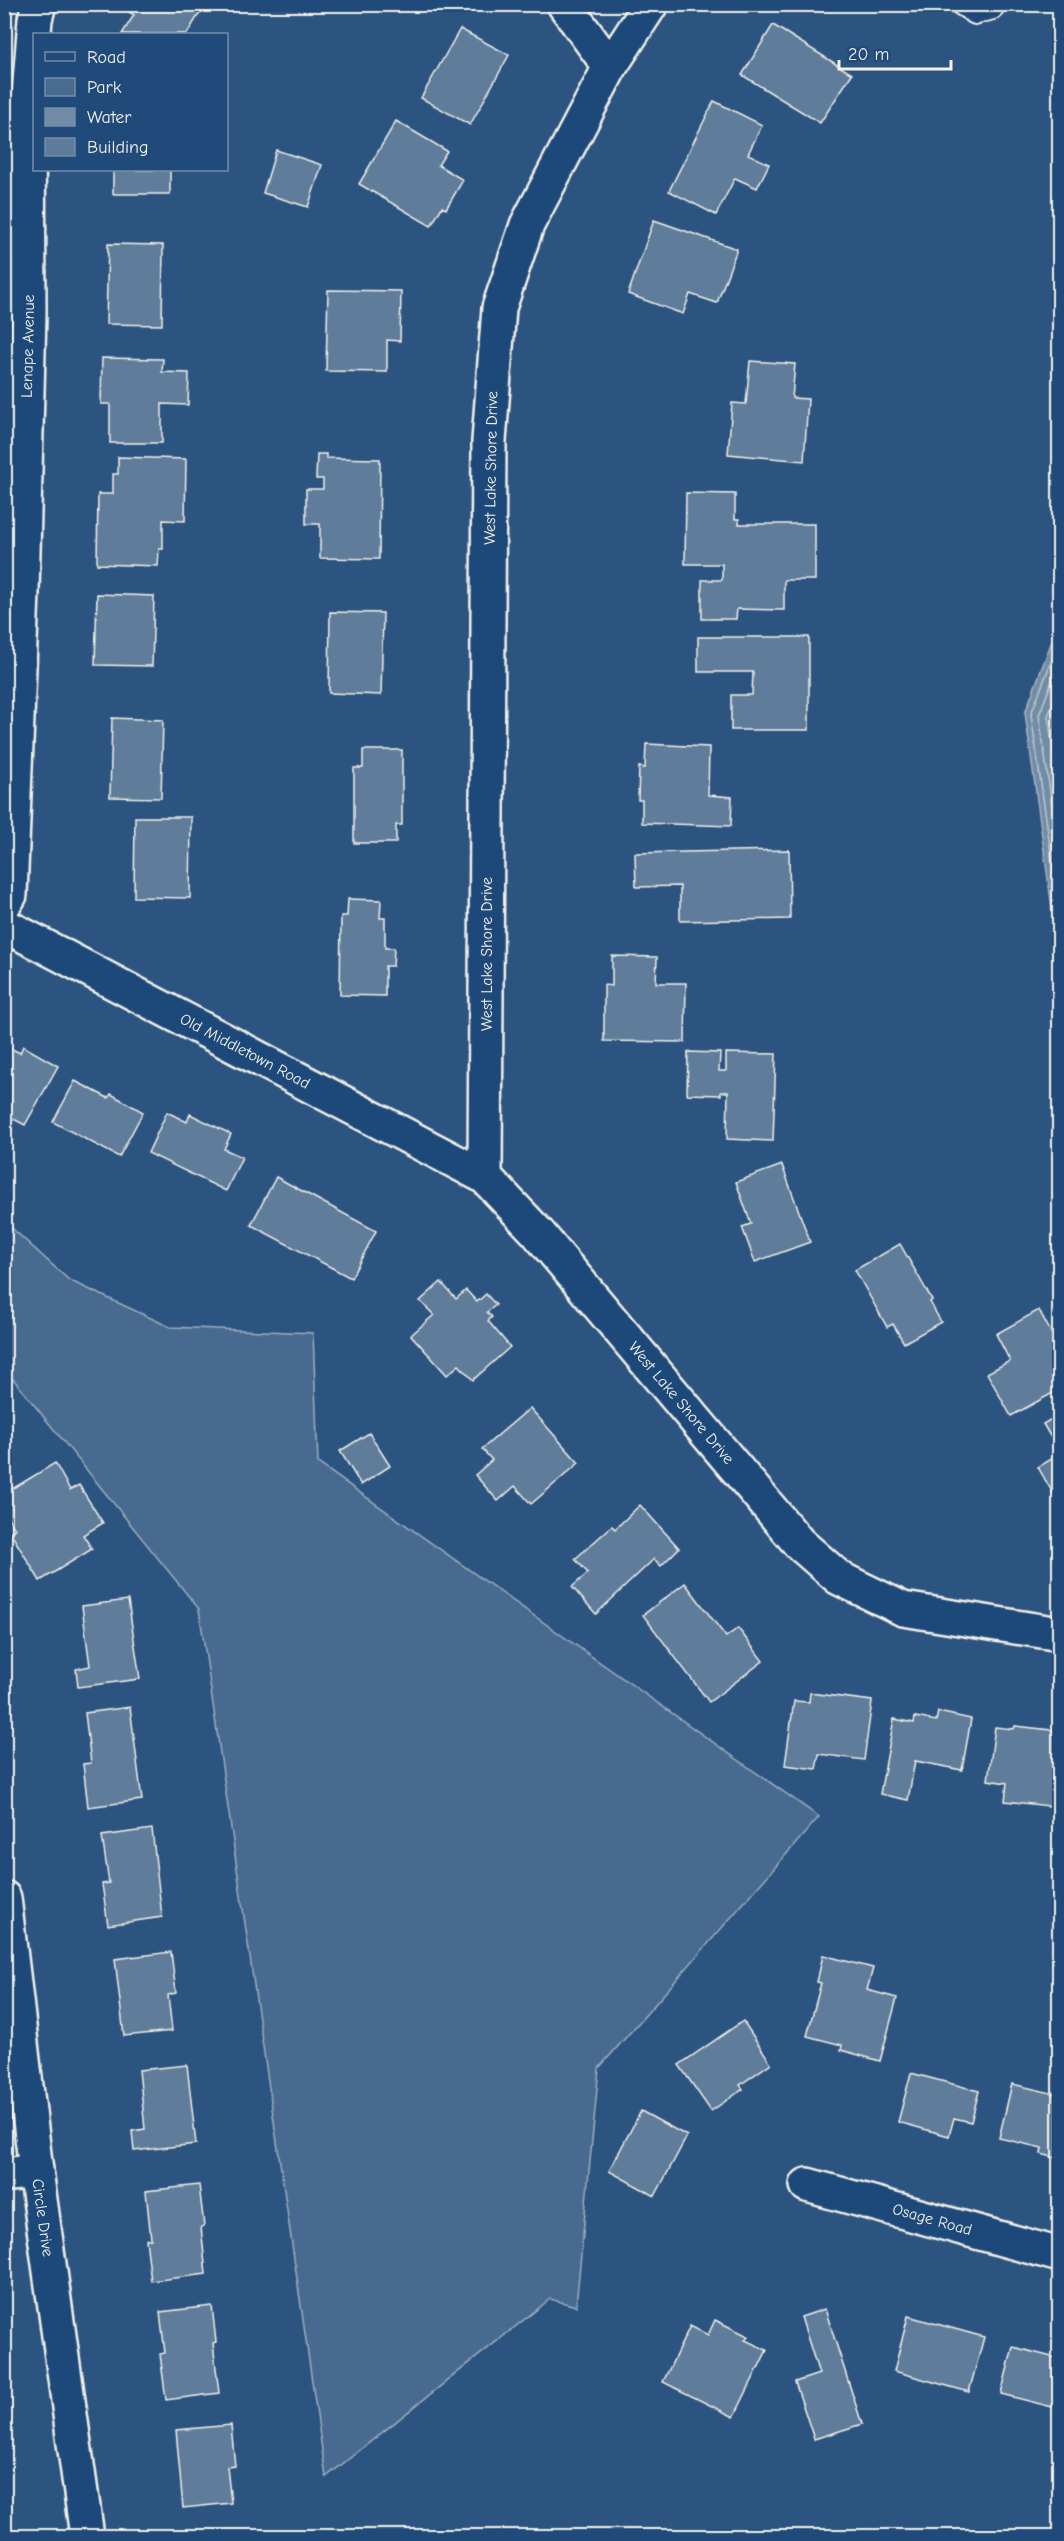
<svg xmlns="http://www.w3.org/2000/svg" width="1064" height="2541" font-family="'Comic Neue',sans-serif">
  <rect width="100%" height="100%" fill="#2c5481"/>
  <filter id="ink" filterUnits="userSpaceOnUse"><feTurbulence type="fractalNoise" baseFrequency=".0167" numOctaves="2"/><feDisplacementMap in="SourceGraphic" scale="12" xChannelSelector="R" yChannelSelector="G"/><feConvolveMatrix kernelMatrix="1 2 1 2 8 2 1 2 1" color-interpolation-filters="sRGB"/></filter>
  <g filter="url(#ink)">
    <path fill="#496b90" stroke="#9eaebc" stroke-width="1.5" d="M4,1221L69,1280L170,1327L313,1333L318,1463L819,1817L599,2068L576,2306L550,2299L326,2477L199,1609L14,1380L5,1374Z"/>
    <path fill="#738ca6" stroke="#a7b4c0" stroke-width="1.5" d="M1059,622V959L1025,713Z"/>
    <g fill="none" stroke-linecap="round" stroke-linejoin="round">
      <g stroke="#c0c9ce" stroke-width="1.5">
        <path d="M1060,639L1031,714L1060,916"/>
        <path d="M1060,660L1039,715L1060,861"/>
        <path d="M1060,686L1048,716L1060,796"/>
      </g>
    </g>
    <g fill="#5e7b9a" stroke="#f4f1e8" stroke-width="1.5">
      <path d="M117,4H205L187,34H122L134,15Z"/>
      <path d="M773,25L852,74L820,123L742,75Z"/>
      <path d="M460,29L509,55L470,125L421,98Z"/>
      <path d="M714,101L762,125L748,154L769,164L757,188L735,178L716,215L669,191Z"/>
      <path d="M396,121L447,151L438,165L463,180L446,209L442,207L431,226L359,184Z"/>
      <path d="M276,150L322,165L308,207L263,193Z"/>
      <rect x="113" y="170" width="57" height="24"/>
      <path d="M654,220L737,249L717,303L690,294L683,314L628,294Z"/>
      <path d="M108,244L163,245L162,325L106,324Z"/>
      <path d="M328,290L401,291L400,341L387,340V372L326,371Z"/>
      <path d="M102,358L163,359L162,372L189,373L188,405L162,404V443H110V404H101Z"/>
      <path d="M750,361L795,364L792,398L808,399L804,461L728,454L732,403L746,404Z"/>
      <path d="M317,454H326V458L380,459L379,559L320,558V524H306V489H323V479H316Z"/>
      <path d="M118,457L186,459L185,521L163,520V549H159L158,566L97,564L98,494H113V474H118Z"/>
      <path d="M686,493L735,494V519H739V524H815V580H784V610L737,609L736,619H702V580H722V564H685Z"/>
      <path d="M97,594L154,596L152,666L95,665Z"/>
      <path d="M330,612L383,613L381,695L329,693Z"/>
      <path d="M698,637H809V730H731V695H752L753,672H698Z"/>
      <path d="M112,718L163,720L161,798L110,797Z"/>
      <path d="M646,744L709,747L708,795L732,797L731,826L642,823V800H638L639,767L645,768Z"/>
      <path d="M363,750H402V825H396V843H354V768H363Z"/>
      <path d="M135,817H191L190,898L134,897Z"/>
      <path d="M789,850L790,919L680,921V886L636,887L635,853Z"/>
      <path d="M348,899L381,900L380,918H385V948H394L393,966H385V996L340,995L341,916H347Z"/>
      <path d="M612,956L657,957L656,983H686L685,1042L604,1041V985L612,986Z"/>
      <path d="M4,1045L20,1053L23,1046L58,1066L25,1125L4,1114L10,1101L4,1097Z"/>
      <path d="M688,1052L720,1053L719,1071H726V1053L776,1054L773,1141L727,1139L728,1092H721V1095L687,1094Z"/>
      <path d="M75,1081L108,1098L111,1094L143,1112L119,1157L53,1122Z"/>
      <path d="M167,1112L187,1122L190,1114L231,1134L224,1149L242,1157L226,1191L148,1153Z"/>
      <path d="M782,1165L810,1242L755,1262L742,1227L751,1224L736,1182Z"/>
      <path d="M276,1177L376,1231L351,1278L251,1225Z"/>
      <path d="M900,1244L932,1300L930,1302L941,1322L904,1343L893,1324L887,1327L855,1270Z"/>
      <path d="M441,1282L456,1299L466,1290L477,1302L486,1294L496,1305L487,1312L492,1317L488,1321L510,1347L473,1380L459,1365L447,1375L411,1335L434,1315L420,1301Z"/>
      <path d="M1039,1310L1054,1338L1060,1336V1389L1011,1416L987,1373L1010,1361L996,1334Z"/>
      <path d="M530,1408L579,1463L531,1504L515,1486L498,1501L475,1475L492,1460L482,1449Z"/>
      <path d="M1060,1414V1453L1043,1424Z"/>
      <path d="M369,1433L390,1466L361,1485L340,1451Z"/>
      <path d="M1060,1454V1503L1059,1504L1038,1467Z"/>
      <path d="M55,1463L70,1490L79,1485L103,1523L83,1535L92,1549L40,1581L10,1532L15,1529L4,1512V1494Z"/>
      <path d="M640,1505L679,1548L661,1566L654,1559L596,1614L572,1587L588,1573L575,1559L612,1526L615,1529Z"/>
      <path d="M685,1583L726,1637L738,1628L763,1661L709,1702L643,1615Z"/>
      <path d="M128,1600L140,1679L78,1687L76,1669L90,1666L82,1606Z"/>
      <path d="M810,1693L872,1701L864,1760L819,1754L816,1769L785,1765L794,1701L809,1702Z"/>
      <path d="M130,1707L142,1800L88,1807L83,1764L91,1763L85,1713Z"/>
      <path d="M938,1712L971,1719L962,1770L915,1761L908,1800L880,1794L894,1719L914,1723L915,1717L936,1721Z"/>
      <path d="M1015,1726L1060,1731L1058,1807L1005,1801L1007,1783L988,1780L995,1727L1014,1729Z"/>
      <path d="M152,1829L162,1917L108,1925L102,1884L109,1883L102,1836Z"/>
      <path d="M171,1952L176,1993L168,1995L172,2031L124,2036L115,1959Z"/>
      <path d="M823,1955L873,1968L867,1990L897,1998L880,2061L841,2050L842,2045L807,2036L821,1983L817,1982Z"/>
      <path d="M743,2021L771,2063L740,2085L743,2089L711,2111L679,2065Z"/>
      <path d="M187,2065L196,2144L134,2151L132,2131L145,2129L139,2070Z"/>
      <path d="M911,2073L979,2091L971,2122L954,2118L949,2136L898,2122Z"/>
      <path d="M1012,2084L1060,2095V2159L1041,2154L1042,2148L999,2138Z"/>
      <path d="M641,2111L687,2136L655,2196L609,2171Z"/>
      <path d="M199,2185L204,2226L201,2227L206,2274L151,2281L146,2239H151L146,2191Z"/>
      <path d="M212,2306L216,2342L213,2343L219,2393L166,2400L160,2354L165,2353L160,2312Z"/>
      <path d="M825,2309L862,2424L814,2439L795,2382L819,2374L801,2317Z"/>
      <path d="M908,2316L984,2337L969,2392L894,2371Z"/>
      <path d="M715,2320L748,2336L745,2340L767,2350L734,2417L663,2382L690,2326L708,2335Z"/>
      <path d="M1013,2347L1060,2359V2409L1001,2394Z"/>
      <path d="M231,2425L235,2466L227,2467L231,2503L183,2508L176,2430Z"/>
    </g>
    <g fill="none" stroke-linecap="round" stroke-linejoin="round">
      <defs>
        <path id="lane" d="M958,4L975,15L993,10L996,4"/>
        <g id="street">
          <path d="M564,4L610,67"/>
          <path id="s1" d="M4,904L10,895L22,592L29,312L28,107L35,19L39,4"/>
          <path id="s2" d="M4,925L485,1177"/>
          <path id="s3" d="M4,1898L36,2171L87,2536"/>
          <path d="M4,2175L36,2171"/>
          <path id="s4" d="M807,2185L1060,2255"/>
        </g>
        <g id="secondary">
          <path id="s5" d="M651,4L610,67L527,225L499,308L489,441L485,1177L538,1233L799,1543L839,1578L903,1609L1060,1634"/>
        </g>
      </defs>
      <use href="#lane" stroke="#f4f1e8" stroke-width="22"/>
      <use href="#street" stroke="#f4f1e8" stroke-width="38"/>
      <use href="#secondary" stroke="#f4f1e8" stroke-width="38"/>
      <use href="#lane" stroke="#1f4a7a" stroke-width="18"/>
      <use href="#street" stroke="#1f4a7a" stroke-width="33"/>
      <use href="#secondary" stroke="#1f4a7a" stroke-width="33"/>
    </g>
  </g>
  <g text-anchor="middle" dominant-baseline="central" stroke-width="4.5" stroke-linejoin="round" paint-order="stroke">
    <g font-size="16" fill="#f4f1e8" stroke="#1f4a7a">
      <text stroke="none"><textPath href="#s1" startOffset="560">Lenape Avenue</textPath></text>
      <text transform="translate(491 468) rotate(-89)">West Lake Shore Drive</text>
      <text transform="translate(487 954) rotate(-90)">West Lake Shore Drive</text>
      <text stroke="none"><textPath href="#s2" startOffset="272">Old Middletown Road</textPath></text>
      <text stroke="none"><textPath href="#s5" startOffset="1510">West Lake Shore Drive</textPath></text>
      <text stroke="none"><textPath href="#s3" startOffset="322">Circle Drive</textPath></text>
      <text stroke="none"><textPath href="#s4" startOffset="130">Osage Road</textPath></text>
    </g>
  </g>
  <rect width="1064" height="2541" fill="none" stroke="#1f4a7a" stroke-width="24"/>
  <rect x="12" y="12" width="1040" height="2517" fill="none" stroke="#f4f1e8" stroke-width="2" filter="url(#ink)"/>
  <rect x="33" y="33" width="195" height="138" fill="#1f4a7a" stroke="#748da6" stroke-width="1.5"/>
  <rect x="45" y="52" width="30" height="9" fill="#1f4a7a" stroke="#748da6" stroke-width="1.5"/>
  <text x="87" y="63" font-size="18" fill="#f4f1e8">Road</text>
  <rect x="45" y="78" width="30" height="18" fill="#496b90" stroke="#748da6" stroke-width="1.5"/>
  <text x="87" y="93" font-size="18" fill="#f4f1e8">Park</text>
  <rect x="45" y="108" width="30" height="18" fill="#738ca6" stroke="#748da6" stroke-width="1.5"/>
  <text x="87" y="123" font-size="18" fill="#f4f1e8">Water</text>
  <rect x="45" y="138" width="30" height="18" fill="#5e7b9a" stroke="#748da6" stroke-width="1.5"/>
  <text x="87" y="153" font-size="18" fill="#f4f1e8">Building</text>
  <path d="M839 60v9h112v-9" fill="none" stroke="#f4f1e8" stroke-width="3"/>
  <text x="848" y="60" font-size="18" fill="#f4f1e8" stroke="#1f4a7a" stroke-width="4.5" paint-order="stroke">20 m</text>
</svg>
